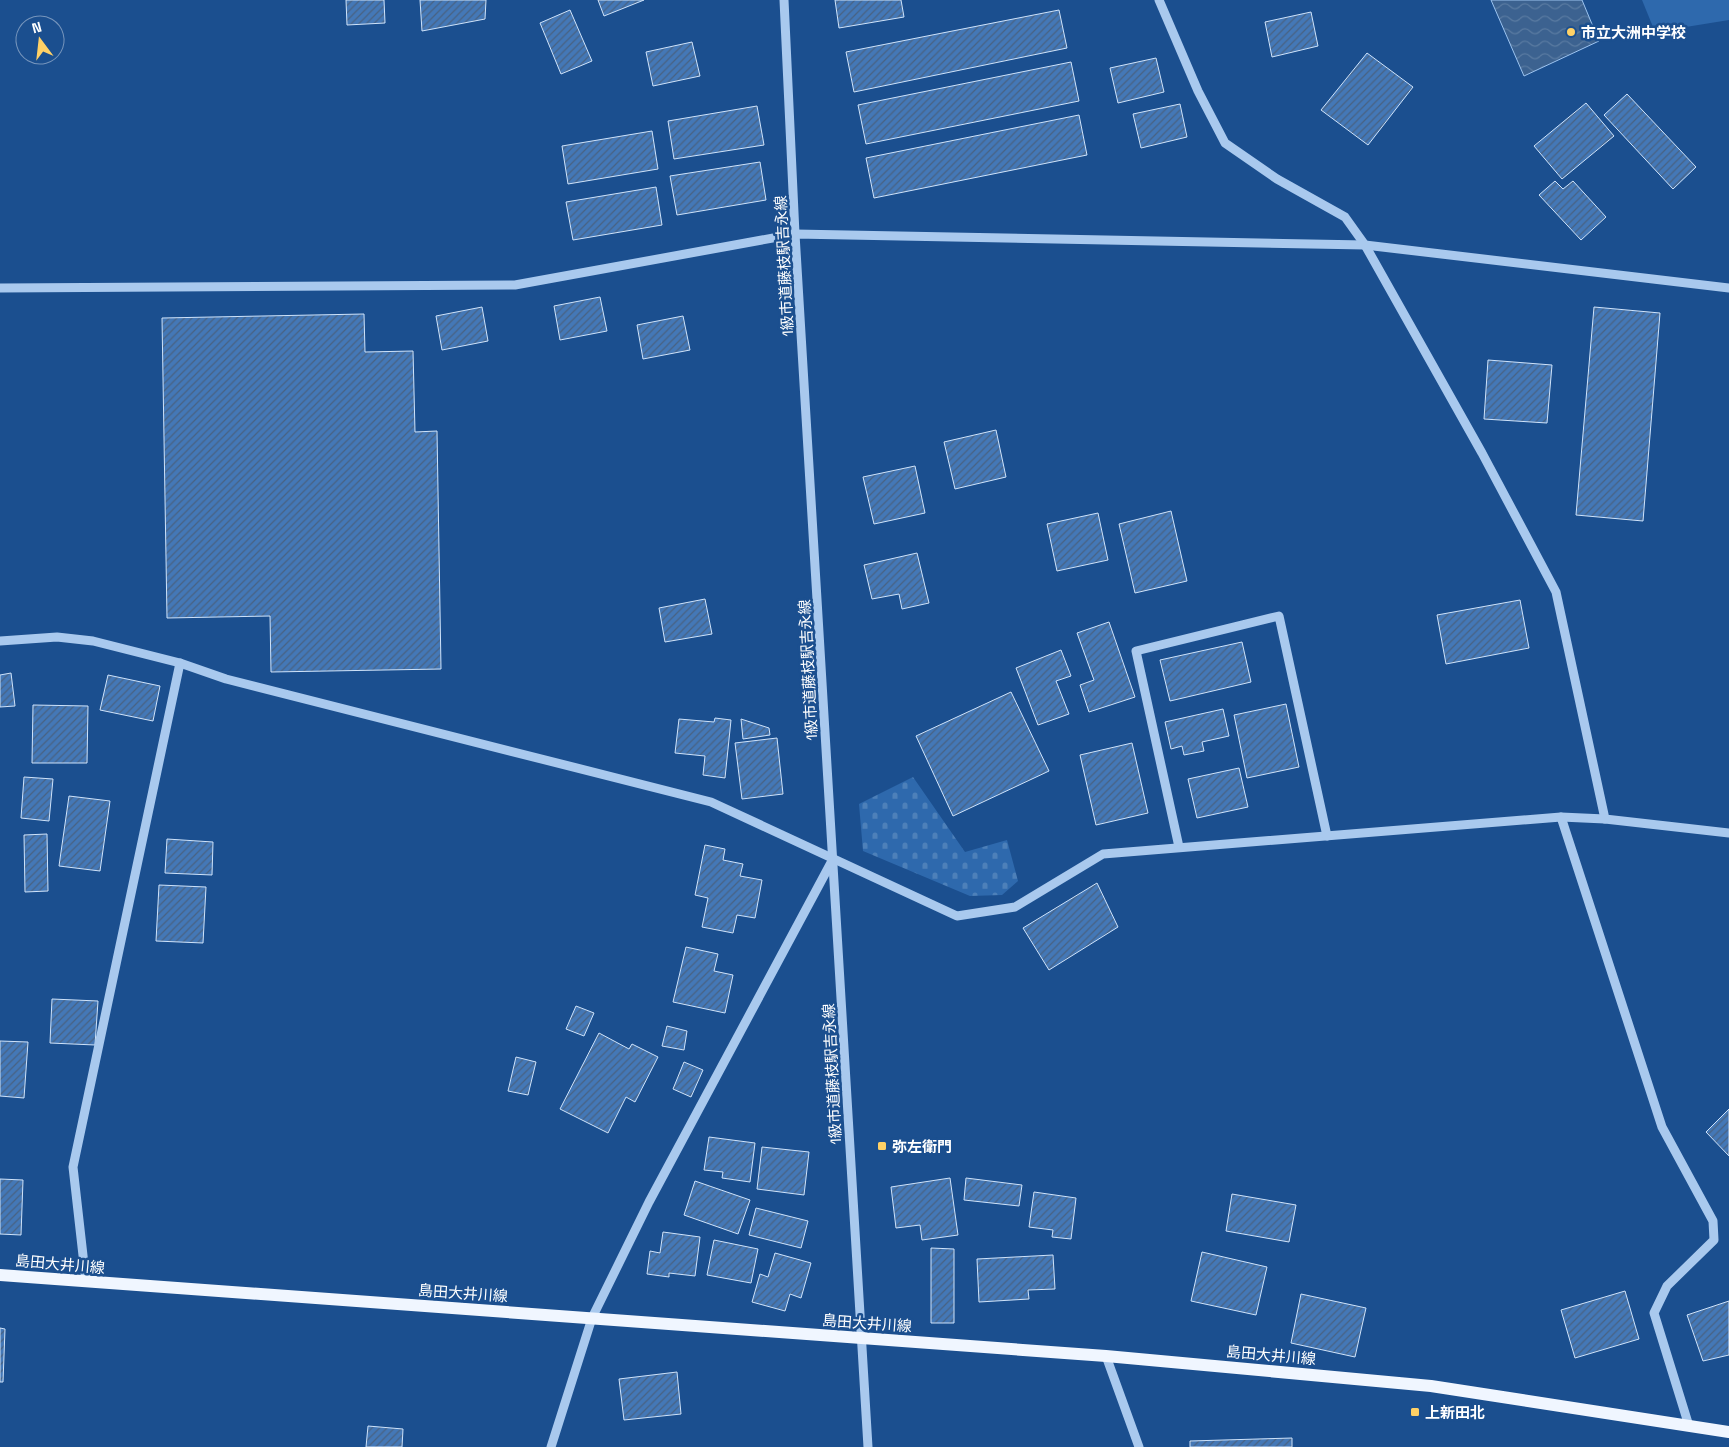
<svg xmlns="http://www.w3.org/2000/svg" width="1729" height="1447" font-family="'Space Grotesk','Noto Sans JP',sans-serif">
  <defs>
    <pattern id="cemetery-stones" width="16" height="16" patternUnits="userSpaceOnUse" patternTransform="scale(1.25)"><rect width="16" height="16" fill="#2e69ad"/><path d="M2 7V4a2 2 0 0 1 4 0v3zM10 15v-3a2 2 0 0 1 4 0v3z" fill="#4d80b9"/></pattern>
    <pattern id="water-waves" width="16" height="10" patternUnits="userSpaceOnUse" patternTransform="scale(1.25)"><rect width="16" height="10" fill="#3c6290"/><path d="M0 5q4-4 8 0t8 0" fill="none" stroke="#597aa1"/></pattern>
    <pattern id="building-hatch" width="6" height="6" patternUnits="userSpaceOnUse" patternTransform="scale(1.25)"><rect width="6" height="6" fill="#4478b7"/><path d="M-1 1l2-2M0 6l6-6M5 7l2-2" fill="none" stroke="#486282"/></pattern>
  </defs>
  <rect width="100%" height="100%" fill="#1b4f8f"/>
  <path fill="url(#cemetery-stones)" d="M913,777L965,852L1007,840L1018,881L1002,895L970,896L863,851L859,804Z"/>
  <path fill="#2e69ad" d="M1642,0H1729V20L1655,32Z"/>
  <path fill="url(#water-waves)" stroke="#9cc4f0" d="M1491,0H1582L1599,41L1524,76Z"/>
  <g fill="url(#building-hatch)" stroke="#cfe3fa">
    <path d="M346,0H384L385,23L347,25Z"/>
    <path d="M420,0H486L485,19L422,31Z"/>
    <path d="M598,0H644L604,16Z"/>
    <path d="M835,0H901L904,17L839,28Z"/>
    <path d="M570,10L592,61L561,74L540,23Z"/>
    <path d="M1059,10L1067,48L854,92L846,52Z"/>
    <path d="M1311,12L1318,46L1272,57L1265,22Z"/>
    <path d="M692,42L700,76L653,86L646,52Z"/>
    <path d="M1367,53L1413,87L1368,145L1321,110Z"/>
    <path d="M1156,58L1164,92L1118,103L1110,68Z"/>
    <path d="M1071,62L1079,101L866,144L858,105Z"/>
    <path d="M1627,94L1696,167L1673,189L1604,115Z"/>
    <path d="M1586,103L1614,136L1562,179L1534,146Z"/>
    <path d="M1180,104L1187,137L1141,148L1133,114Z"/>
    <path d="M757,106L764,145L674,159L668,121Z"/>
    <path d="M1079,115L1087,155L874,198L866,158Z"/>
    <path d="M652,131L658,169L568,184L562,146Z"/>
    <path d="M760,162L766,200L677,215L670,176Z"/>
    <path d="M1555,181L1563,189L1573,181L1606,217L1581,240L1539,195Z"/>
    <path d="M656,187L662,225L573,240L566,202Z"/>
    <path d="M600,297L607,331L560,340L554,306Z"/>
    <path d="M482,307L488,341L442,350L436,316Z"/>
    <path d="M1594,307L1660,313L1643,521L1576,515Z"/>
    <path d="M364,314L365,352L413,351L415,432L437,431L441,669L271,672L270,616L167,618L162,318Z"/>
    <path d="M683,316L690,350L643,359L637,325Z"/>
    <path d="M1488,360L1552,365L1547,423L1484,419Z"/>
    <path d="M996,430L1006,477L955,489L944,442Z"/>
    <path d="M915,466L925,513L874,524L863,477Z"/>
    <path d="M1171,511L1187,581L1135,593L1119,524Z"/>
    <path d="M1098,513L1108,560L1057,571L1047,524Z"/>
    <path d="M917,553L929,603L902,609L899,594L872,599L864,565Z"/>
    <path d="M705,599L712,634L665,642L659,608Z"/>
    <path d="M1520,600L1529,648L1446,664L1437,615Z"/>
    <path d="M1109,622L1135,697L1089,712L1080,685L1094,680L1077,633Z"/>
    <path d="M1242,642L1251,682L1170,701L1160,660Z"/>
    <path d="M1061,650L1071,676L1056,681L1069,714L1038,725L1016,668Z"/>
    <path d="M11,673L15,706L0,707V675Z"/>
    <path d="M108,675L160,686L153,721L100,710Z"/>
    <path d="M1011,692L1049,771L953,816L916,736Z"/>
    <path d="M1286,704L1299,767L1247,778L1234,715Z"/>
    <path d="M33,705L88,706L87,763H32Z"/>
    <path d="M1223,709L1229,736L1202,742L1204,751L1184,755L1182,746L1171,749L1165,722Z"/>
    <path d="M715,718L731,720L725,778L703,775L705,756L675,753L679,719L714,722Z"/>
    <path d="M741,719L769,728L770,735L743,739Z"/>
    <path d="M777,738L783,794L742,799L735,743Z"/>
    <path d="M1132,743L1148,813L1096,825L1080,755Z"/>
    <path d="M1239,768L1248,807L1197,818L1188,779Z"/>
    <path d="M24,777L53,779L49,821L21,818Z"/>
    <path d="M69,796L110,801L100,871L59,866Z"/>
    <path d="M47,834L48,891L25,892L24,835Z"/>
    <path d="M167,839L213,842L212,875L165,873Z"/>
    <path d="M705,845L725,849L723,860L743,864L740,876L762,880L755,918L737,915L733,933L702,927L708,898L695,895Z"/>
    <path d="M1097,883L1118,927L1049,970L1023,928Z"/>
    <path d="M159,885L206,887L203,943L156,941Z"/>
    <path d="M686,947L718,954L714,971L733,975L725,1013L673,1002Z"/>
    <path d="M52,999L98,1001L95,1045L50,1043Z"/>
    <path d="M576,1006L594,1013L584,1036L566,1029Z"/>
    <path d="M667,1026L687,1031L684,1050L662,1046Z"/>
    <path d="M599,1033L629,1049L632,1044L658,1057L635,1102L626,1097L608,1133L560,1109Z"/>
    <path d="M0,1041L28,1042L24,1098L0,1096Z"/>
    <path d="M516,1057L536,1062L528,1095L508,1091Z"/>
    <path d="M684,1062L703,1070L691,1097L673,1089Z"/>
    <path d="M1729,1109V1156L1706,1132Z"/>
    <path d="M709,1137L755,1143L750,1182L722,1178L723,1172L704,1170Z"/>
    <path d="M762,1147L809,1152L804,1195L757,1189Z"/>
    <path d="M950,1178L958,1235L922,1240L920,1225L896,1228L891,1187Z"/>
    <path d="M966,1178L1022,1185L1019,1206L964,1200Z"/>
    <path d="M0,1179L23,1180L21,1235L0,1234Z"/>
    <path d="M695,1181L750,1200L738,1234L684,1215Z"/>
    <path d="M1034,1192L1076,1198L1071,1239L1052,1237L1053,1230L1029,1227Z"/>
    <path d="M1232,1194L1296,1205L1289,1242L1226,1231Z"/>
    <path d="M756,1208L808,1221L801,1248L749,1235Z"/>
    <path d="M663,1232L700,1237L695,1276L669,1273V1277L647,1274L650,1251L660,1253Z"/>
    <path d="M714,1240L758,1249L751,1283L707,1275Z"/>
    <path d="M931,1248L954,1249V1323H931Z"/>
    <path d="M1202,1252L1267,1267L1256,1315L1191,1301Z"/>
    <path d="M775,1253L811,1263L801,1298L790,1294L785,1311L752,1302L760,1274L768,1277Z"/>
    <path d="M1053,1255L1055,1289L1028,1290L1029,1299L979,1302L977,1259Z"/>
    <path d="M1625,1291L1639,1339L1575,1358L1561,1310Z"/>
    <path d="M1301,1294L1366,1308L1355,1357L1291,1343Z"/>
    <path d="M1729,1301V1355L1703,1361L1687,1315Z"/>
    <path d="M0,1328L5,1329L3,1382H0Z"/>
    <path d="M677,1372L681,1414L624,1420L619,1379Z"/>
    <path d="M368,1426L403,1429L402,1447H366Z"/>
    <path d="M1292,1438V1447H1190V1441Z"/>
  </g>
  <g fill="none" stroke-linecap="round" stroke-linejoin="round">
    <g stroke="#a9c9ee" stroke-width="9">
      <path d="M784,0L795,234L868,1447"/>
      <path d="M1159,0L1198,91L1225,143L1277,179L1345,217L1365,245L1482,453L1556,592L1605,819L1729,833"/>
      <path d="M0,288L515,285L795,234L1365,245L1729,288"/>
      <path d="M0,641L57,637L93,641L180,663L226,679L711,802L957,916L1015,907L1103,854L1561,817L1605,819"/>
      <path d="M1561,817L1662,1127L1713,1221L1714,1240L1667,1286L1654,1313L1689,1426"/>
      <path d="M1179,847L1136,651L1279,616L1327,836"/>
      <path d="M86,1282L73,1167L180,663"/>
      <path d="M1106,1356L1139,1447"/>
      <path d="M551,1447L592,1318L649,1202L833,859"/>
    </g>
    <path stroke="#f0f6ff" stroke-width="12" d="M0,1275L1106,1356L1431,1386L1729,1432"/>
  </g>
  <g fill="#ffd166" stroke="#1b4f8f" stroke-width="2">
    <circle cx="1571" cy="32" r="5"/>
    <rect x="877" y="1141" width="10" height="10" rx="2.5"/>
    <rect x="1410" y="1407" width="10" height="10" rx="2.5"/>
  </g>
  <g text-anchor="middle" dominant-baseline="central" stroke-width="5" stroke-linejoin="round" paint-order="stroke">
    <g font-size="15" font-weight="bold" fill="#fff" stroke="#1b4f8f" text-anchor="start">
      <text x="1581" y="32">市立大洲中学校</text>
      <text x="892" y="1146">弥左衛門</text>
      <text x="1425" y="1412">上新田北</text>
    </g>
    <g font-size="15" fill="#fff" stroke="#1b4f8f">
      <text transform="translate(784 266) rotate(-93)">1級市道藤枝駅吉永線</text>
      <text transform="translate(808 670) rotate(-93)">1級市道藤枝駅吉永線</text>
      <text transform="translate(832 1074) rotate(-93)">1級市道藤枝駅吉永線</text>
      <text transform="translate(60 1264) rotate(5)">島田大井川線</text>
      <text transform="translate(463 1293) rotate(4)">島田大井川線</text>
      <text transform="translate(867 1323) rotate(4)">島田大井川線</text>
      <text transform="translate(1271 1355) rotate(5)">島田大井川線</text>
    </g>
  </g>
  <g transform="translate(40 40) rotate(345)"><circle r="24" fill="#1b4f8f" stroke="#7695bc"/>
  <path d="M0-4L9 19L0 12L-9 19Z" fill="#ffd166"/>
  <text y="-8" font-size="14" font-weight="bold" text-anchor="middle" fill="#ffffff">N</text>
  </g>
</svg>
